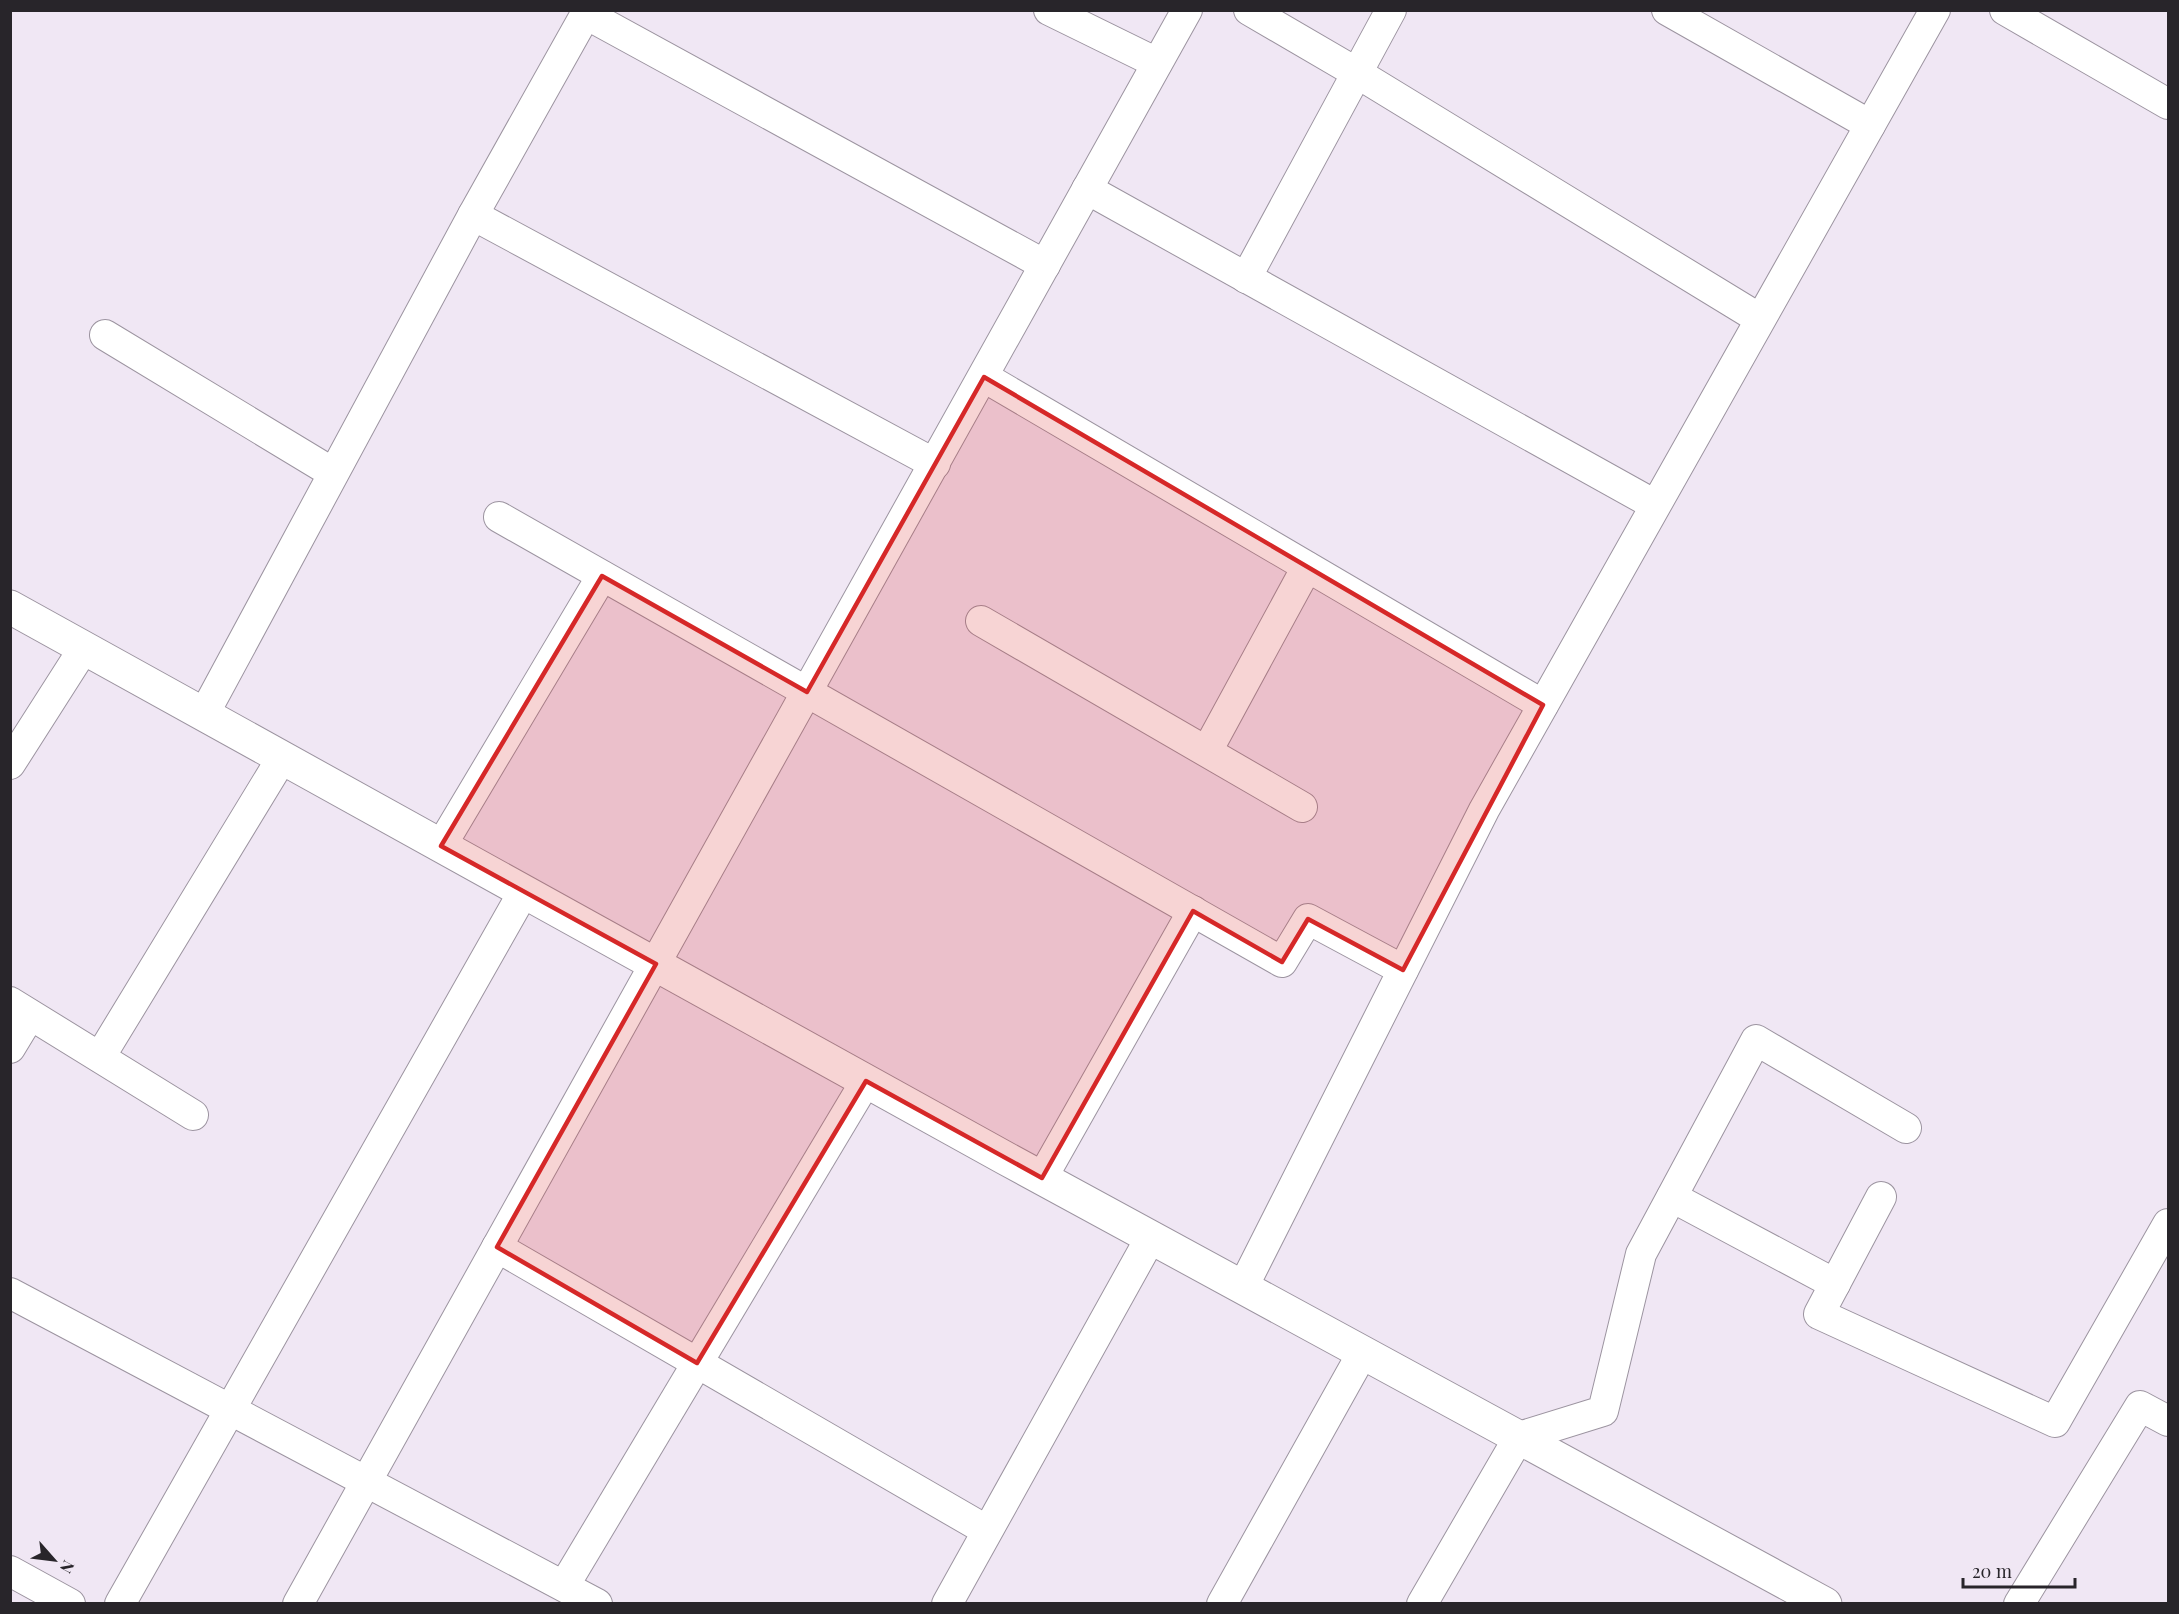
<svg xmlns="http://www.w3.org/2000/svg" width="2179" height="1614" font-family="'Playfair Display',serif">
  <rect width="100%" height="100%" fill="#f0e7f4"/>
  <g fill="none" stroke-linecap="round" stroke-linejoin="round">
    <defs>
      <g id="minor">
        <path d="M1049,10L1157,63"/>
        <path d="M1249,10L1357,73L1760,319"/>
        <path d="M1667,10L1870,125"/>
        <path d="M2005,10L2168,104"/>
        <path d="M586,14L1045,265"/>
        <path d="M1087,189L1655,505"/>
        <path d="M473,215L935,464"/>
        <path d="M1246,278L1391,10"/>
        <path d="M105,335L333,473"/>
        <path d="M984,377L1543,705"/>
        <path d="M499,517L1282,962L1308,919L1403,970"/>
        <path d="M981,621L1302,807"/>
        <path d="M204,714L473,215L588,10"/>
        <path d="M1207,751L1307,567"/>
        <path d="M10,764L84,648"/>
        <path d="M441,846L602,576"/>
        <path d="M10,1002L193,1115"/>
        <path d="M10,1048L30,1015"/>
        <path d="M100,1057L282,758"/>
        <path d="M1042,1178L1193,911"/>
        <path d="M1672,1197L1835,1284"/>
        <path d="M1881,1197L1819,1314L2055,1422L2168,1224"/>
        <path d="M497,1247L986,1530"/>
        <path d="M1243,1287L1484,810L1935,10"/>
        <path d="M10,1293L597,1604"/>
        <path d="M10,1571L70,1604"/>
        <path d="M564,1586L866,1081"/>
        <path d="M120,1604L524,891"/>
        <path d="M298,1604L1187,10"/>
        <path d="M947,1604L1151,1237"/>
        <path d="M1222,1604L1363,1352"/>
        <path d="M1422,1604L1519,1437L1603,1411L1641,1254L1756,1040L1906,1128"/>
        <path d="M2019,1604L2140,1406L2168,1421"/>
      </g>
      <path id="tertiary" d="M10,607L1005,1158L1825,1604"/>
    </defs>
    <use href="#minor" stroke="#9c94a0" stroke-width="32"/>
    <use href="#tertiary" stroke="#9c94a0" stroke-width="35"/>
    <use href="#minor" stroke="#fff" stroke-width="30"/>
    <use href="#tertiary" stroke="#fff" stroke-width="33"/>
  </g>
  <path fill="#d62828" fill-opacity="0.2" stroke="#d62828" stroke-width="4.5" stroke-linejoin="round" d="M984,377L1543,705L1403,970L1308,919L1282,962L1193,911L1042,1178L866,1081L697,1363L497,1247L656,964L441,846L602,576L807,692Z"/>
  <rect width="2179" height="1614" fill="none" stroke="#28252a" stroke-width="24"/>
  <g transform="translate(54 1560) rotate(118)" stroke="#f0e7f4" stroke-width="4.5" paint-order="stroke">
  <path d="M0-4.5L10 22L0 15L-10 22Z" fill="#28252a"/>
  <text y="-9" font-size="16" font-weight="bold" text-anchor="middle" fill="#28252a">N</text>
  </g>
  <path d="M1963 1578v9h112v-9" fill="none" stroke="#28252a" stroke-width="3"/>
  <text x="1972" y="1578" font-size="18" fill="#28252a" stroke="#f0e7f4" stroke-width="4.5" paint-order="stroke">20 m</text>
</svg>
